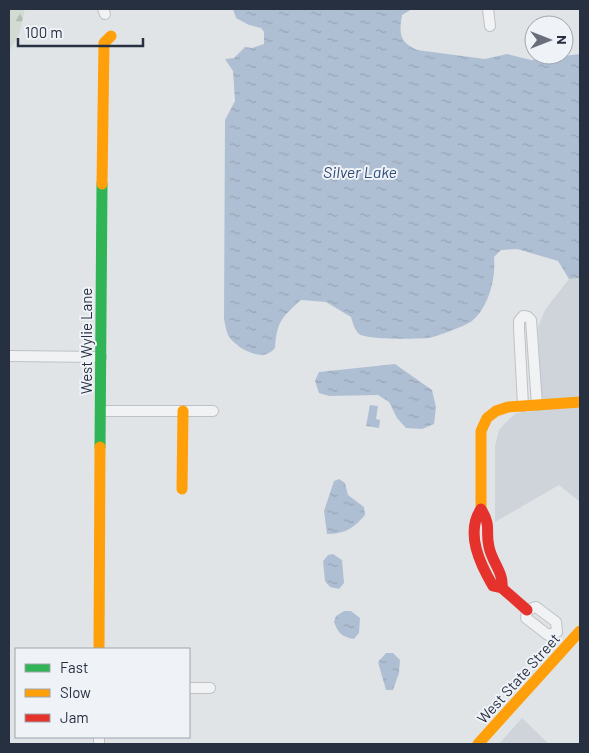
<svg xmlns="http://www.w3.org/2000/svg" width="589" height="753" font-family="Barlow,sans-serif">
  <defs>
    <pattern id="forest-firs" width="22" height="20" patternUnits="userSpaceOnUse" patternTransform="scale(1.25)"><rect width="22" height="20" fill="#d1dbd2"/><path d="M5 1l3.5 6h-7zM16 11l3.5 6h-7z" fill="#b3bcb6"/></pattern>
    <pattern id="water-ripples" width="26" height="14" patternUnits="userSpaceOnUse" patternTransform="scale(1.25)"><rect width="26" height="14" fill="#afbfd3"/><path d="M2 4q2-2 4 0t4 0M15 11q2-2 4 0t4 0" fill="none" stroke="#97a4b6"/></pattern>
  </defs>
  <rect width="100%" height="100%" fill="#e1e4e7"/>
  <g fill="#cfd3da">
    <path d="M580,278V502L559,485L495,522V446L499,430L509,419L516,413L542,410L538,327L545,310L569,279Z"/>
    <path d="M522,718L549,744H499Z"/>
  </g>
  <path fill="url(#forest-firs)" d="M9,9H25L19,35L9,52Z"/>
  <g fill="url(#water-ripples)">
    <path d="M233,9H412L402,15C399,33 399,42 417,50L485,59L507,54L531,60L580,54V278L569,279L558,261L517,249L501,250L494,257C496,278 489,307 472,321C465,326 436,337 428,338C416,339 368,340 359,334C354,329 353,323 351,317L326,302L301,300C282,317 277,321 275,348C273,350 271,352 269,353C257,360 234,346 228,335C226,330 225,324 224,319L225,120L235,101L233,71L225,59L234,58L245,47L252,48L264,44V32L261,28L249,25L236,18Z"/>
    <path d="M395,364L432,390L436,407L434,424L422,429L406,428L397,418L389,402L378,395L329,396L319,393L315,381L319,372Z"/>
    <path d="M370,405L378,406L376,419L380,420L379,428L366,426Z"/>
    <path d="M339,479L345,483L348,495L364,507L365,515C354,528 345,534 327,534L324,511L334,481Z"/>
    <path d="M333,554L342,560L344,583L339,589L330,587L325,581L323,561L328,555Z"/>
    <path d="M344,611H351L360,618L359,633L354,639C342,637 338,633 334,622L336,616Z"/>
    <path d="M386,653H393L400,660L399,673L393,690H386L378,662Z"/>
  </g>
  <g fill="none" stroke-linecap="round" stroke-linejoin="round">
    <defs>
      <g id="street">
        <path d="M103,9L105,14"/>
        <path d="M488,9L490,26"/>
        <path d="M9,356L101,357"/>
        <path d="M523,406L519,328V321L523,316L528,317L531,320L537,405"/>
        <path d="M101,411H213"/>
        <path d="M536,607L556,622L557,632L548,635L526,618L527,610Z"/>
        <path d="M189,688H210"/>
        <path d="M99,744V737"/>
      </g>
    </defs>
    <use href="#street" stroke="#bfc2c5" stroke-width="12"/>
    <use href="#street" stroke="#f1f2f3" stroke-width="10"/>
    <path stroke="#30b455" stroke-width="11" d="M100,447L102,184"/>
    <g stroke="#ff9f0a" stroke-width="11">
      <path d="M102,184L104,43L111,36"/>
      <path d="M182,489L183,411"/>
      <path d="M481,509V431L487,418L496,411L508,407L580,402"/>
      <path d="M99,649L100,447"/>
      <path d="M478,744L580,631"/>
    </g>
    <path stroke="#e5322d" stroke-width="11" d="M502,588C504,573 492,562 489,547C485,530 492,527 481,509C465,533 480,564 493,586L502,588L527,610"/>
  </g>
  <g text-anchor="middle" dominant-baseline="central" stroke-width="4" stroke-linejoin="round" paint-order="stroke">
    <g font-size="15" fill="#273041" stroke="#eff2f7">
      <text transform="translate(86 341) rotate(-90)">West Wylie Lane</text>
      <text transform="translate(518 678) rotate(-48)">West State Street</text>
    </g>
    <g font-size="16" font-style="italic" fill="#304c77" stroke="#eff2f7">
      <text x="360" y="171">Silver Lake</text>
    </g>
  </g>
  <rect width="589" height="753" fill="none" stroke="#273041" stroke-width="20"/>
  <rect x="15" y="648" width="175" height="90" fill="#eff2f7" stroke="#9fa4ae"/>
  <rect x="25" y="664" width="25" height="8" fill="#30b455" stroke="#9fa4ae"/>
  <text x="60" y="673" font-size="15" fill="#273041">Fast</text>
  <rect x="25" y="689" width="25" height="8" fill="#ff9f0a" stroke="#9fa4ae"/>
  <text x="60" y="698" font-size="15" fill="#273041">Slow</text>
  <rect x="25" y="714" width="25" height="8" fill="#e5322d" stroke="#9fa4ae"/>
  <text x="60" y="723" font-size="15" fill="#273041">Jam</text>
  <g transform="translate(549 40) rotate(90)"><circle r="24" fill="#eff2f7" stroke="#9fa4ae"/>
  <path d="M0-4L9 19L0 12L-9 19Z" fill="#686f7b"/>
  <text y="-8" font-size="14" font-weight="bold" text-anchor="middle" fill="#273041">N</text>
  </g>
  <path d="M18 38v8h125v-8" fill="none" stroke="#273041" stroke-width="2.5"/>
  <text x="25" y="38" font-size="15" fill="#273041" stroke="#eff2f7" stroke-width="4" paint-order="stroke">100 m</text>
</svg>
